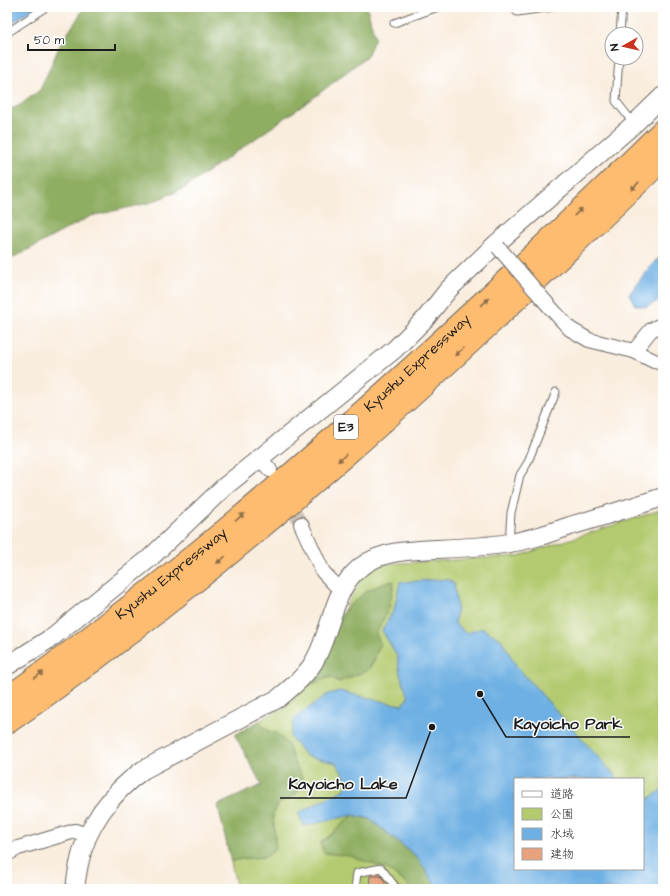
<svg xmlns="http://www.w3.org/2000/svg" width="670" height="896" font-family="'Architects Daughter','Klee One',sans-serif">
  <rect width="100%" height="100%" fill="#fff"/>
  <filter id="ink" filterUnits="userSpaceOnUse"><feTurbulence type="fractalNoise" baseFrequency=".025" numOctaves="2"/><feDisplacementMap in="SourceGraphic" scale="8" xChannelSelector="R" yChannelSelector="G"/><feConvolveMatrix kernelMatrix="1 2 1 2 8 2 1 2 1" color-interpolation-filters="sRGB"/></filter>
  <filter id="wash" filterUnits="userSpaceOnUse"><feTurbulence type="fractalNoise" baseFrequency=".012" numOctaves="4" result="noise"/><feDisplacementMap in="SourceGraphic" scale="16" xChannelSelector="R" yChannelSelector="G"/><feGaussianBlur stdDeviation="0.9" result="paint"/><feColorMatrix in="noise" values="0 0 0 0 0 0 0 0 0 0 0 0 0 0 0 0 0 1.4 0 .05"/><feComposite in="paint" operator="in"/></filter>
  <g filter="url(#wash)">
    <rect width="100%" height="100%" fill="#f9edde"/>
    <path fill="#b4ca6f" stroke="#687346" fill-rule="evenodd" d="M663,509V889H237L218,805L262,785L235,735L288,704L323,662L343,612L364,573L384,564L518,556ZM515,779H643V869H515Z"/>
    <g fill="#8fae62" stroke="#56653f">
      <path d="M85,7H367L375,38L367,56L312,99L183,189L149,203L91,216L7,261V111L20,105L40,90L60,45Z"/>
      <path d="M394,581L390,605L376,634L380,643L374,661L368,670L339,682L330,677L308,686L305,684L343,612L365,592L384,583Z"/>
      <path d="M259,721L265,729L278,734L288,745L294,762L305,783L295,795L278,804L273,814L276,849L266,857L241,859L231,862L218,805L262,785L235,735Z"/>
      <path d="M353,815L370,819L417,857L438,889H411L402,880L387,869L350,856L324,853L320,843C332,835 341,824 353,815Z"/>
    </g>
    <g fill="#6eb0e3" stroke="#456680">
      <path d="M7,7H37L7,26Z"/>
      <path d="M663,256V299L646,307L635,305L629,294L655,261Z"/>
      <path d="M448,579L454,584L457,607L455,624L466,633L482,628L501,639L517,667L618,779H515V869H643V803L663,789V889H438L417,857L370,819L353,815L304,826L298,813L345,789L349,783L336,763L306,756L290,737L295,718L328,694L340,691L389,703L403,705L408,697L400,674L397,656L382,630L394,610L400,582Z"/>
    </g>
    <g id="blocks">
      <path fill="#e7a17d" d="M370,876H381L385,882V889H369Z"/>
    </g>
  </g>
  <g filter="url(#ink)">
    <use href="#blocks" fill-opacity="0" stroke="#696560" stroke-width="1"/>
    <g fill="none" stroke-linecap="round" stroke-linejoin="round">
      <path stroke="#cdc3b7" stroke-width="14" stroke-dasharray="14 7" stroke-linecap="butt" d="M285,496L301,524"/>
      <defs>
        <g id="service">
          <path d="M513,7L517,12L552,7"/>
          <path d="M394,23L438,7"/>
          <path d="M7,33L46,7"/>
          <path d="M620,34L622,7"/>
          <path d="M619,58L616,101L634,124"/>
          <path d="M509,543L511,513L520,475L527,464L556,392"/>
          <path d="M355,889L357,873L381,868L397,889"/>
        </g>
        <g id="minor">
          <path d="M549,306L570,329L589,340L634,351L651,330L663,324"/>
          <path d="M634,351L654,361L663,363"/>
          <path d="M260,458L270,470"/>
          <path d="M301,524L323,572L341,591"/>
          <path d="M7,854L18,848L75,831L88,835"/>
        </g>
        <g id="tertiary">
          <path d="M7,666L51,638L150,558L223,488L395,349L426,318L448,290L496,244L634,124L663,96"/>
          <path d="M75,889C76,881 77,873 79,864C86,826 112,792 143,770L279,698C292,687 309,673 316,658C330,632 334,593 354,573C376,550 407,551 436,549C460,548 485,547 509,543C530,540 550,533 570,526C601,517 632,507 663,497"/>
        </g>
        <g id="motorway">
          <path id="s1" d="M7,698C82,645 154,588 225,530C377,404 522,268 663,130"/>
          <path d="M7,723C244,558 456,360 663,159"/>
        </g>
      </defs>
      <use href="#service" stroke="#696560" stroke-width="9"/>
      <use href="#minor" stroke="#696560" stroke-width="16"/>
      <use href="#tertiary" stroke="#696560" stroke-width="20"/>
      <use href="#motorway" stroke="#696560" stroke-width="24"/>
      <use href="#service" stroke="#fff" stroke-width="7"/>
      <use href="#minor" stroke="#fff" stroke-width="14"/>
      <use href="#tertiary" stroke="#fff" stroke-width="18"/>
      <use href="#motorway" stroke="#fdbc70" stroke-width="22"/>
      <defs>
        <path id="minor-bridge" d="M498,247L549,306"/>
      </defs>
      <use href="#minor-bridge" stroke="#696560" stroke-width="16" stroke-linecap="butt"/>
      <use href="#minor-bridge" stroke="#fff" stroke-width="14"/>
    </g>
    <defs><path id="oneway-solid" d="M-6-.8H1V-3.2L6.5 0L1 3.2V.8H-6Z"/></defs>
    <g fill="#8c6c46">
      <use href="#oneway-solid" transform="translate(635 186) rotate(136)"/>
      <use href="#oneway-solid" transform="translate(578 212) rotate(-44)"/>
      <use href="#oneway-solid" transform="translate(485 302) rotate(-43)"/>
      <use href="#oneway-solid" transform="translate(459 352) rotate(137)"/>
      <use href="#oneway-solid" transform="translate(342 458) rotate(138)"/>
      <use href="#oneway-solid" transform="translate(240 517) rotate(-40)"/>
      <use href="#oneway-solid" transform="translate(221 560) rotate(141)"/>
      <use href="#oneway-solid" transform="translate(39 675) rotate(-35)"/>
    </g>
  </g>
  <g text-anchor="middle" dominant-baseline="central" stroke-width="3" stroke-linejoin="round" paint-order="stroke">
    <rect fill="#fff" stroke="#606060" stroke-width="1" x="334" y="415" width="24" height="24" rx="3"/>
    <g font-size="14" font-weight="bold" fill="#1c1c1c">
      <text x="346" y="427">E3</text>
    </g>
    <g font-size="15" fill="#1c1c1c" stroke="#fff">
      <text stroke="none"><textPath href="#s1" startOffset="530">Kyushu Expressway</textPath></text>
      <text stroke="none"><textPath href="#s1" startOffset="206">Kyushu Expressway</textPath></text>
    </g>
  </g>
  <path fill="none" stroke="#1c1c1c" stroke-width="1.5" d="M480 694L506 737H630M432 727L406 798H280"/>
  <g fill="#1c1c1c" stroke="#fff" stroke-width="1.5">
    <circle cx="480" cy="694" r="4"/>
    <circle cx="432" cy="727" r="4"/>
  </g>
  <g font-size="16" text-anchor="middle" font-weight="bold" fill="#1c1c1c" stroke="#fff" stroke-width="3" stroke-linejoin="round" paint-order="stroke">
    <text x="568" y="729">Kayoicho Park</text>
    <text x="343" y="789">Kayoicho Lake</text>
  </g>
  <rect width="670" height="896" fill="none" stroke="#fff" stroke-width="24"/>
  <rect x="514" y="778" width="130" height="92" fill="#ffffff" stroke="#a4a4a4"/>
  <rect x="522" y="791" width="20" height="6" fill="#ffffff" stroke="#a4a4a4"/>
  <text x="550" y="798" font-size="12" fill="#1c1c1c">道路</text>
  <rect x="522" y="808" width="20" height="12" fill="#b4ca6f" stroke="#a4a4a4"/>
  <text x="550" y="818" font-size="12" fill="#1c1c1c">公園</text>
  <rect x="522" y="828" width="20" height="12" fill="#6eb0e3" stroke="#a4a4a4"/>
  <text x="550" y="838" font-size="12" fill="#1c1c1c">水域</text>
  <rect x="522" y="848" width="20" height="12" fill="#e7a17d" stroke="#a4a4a4"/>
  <text x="550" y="858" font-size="12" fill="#1c1c1c">建物</text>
  <g transform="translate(624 46) rotate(262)"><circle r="19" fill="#ffffff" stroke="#a4a4a4"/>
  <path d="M0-3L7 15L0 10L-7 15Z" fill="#c8321e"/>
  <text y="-6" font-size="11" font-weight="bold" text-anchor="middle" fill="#1c1c1c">N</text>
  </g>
  <path d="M28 44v6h87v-6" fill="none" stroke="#1c1c1c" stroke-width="2"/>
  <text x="34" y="44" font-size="12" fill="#1c1c1c" stroke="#ffffff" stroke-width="3" paint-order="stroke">50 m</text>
</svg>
